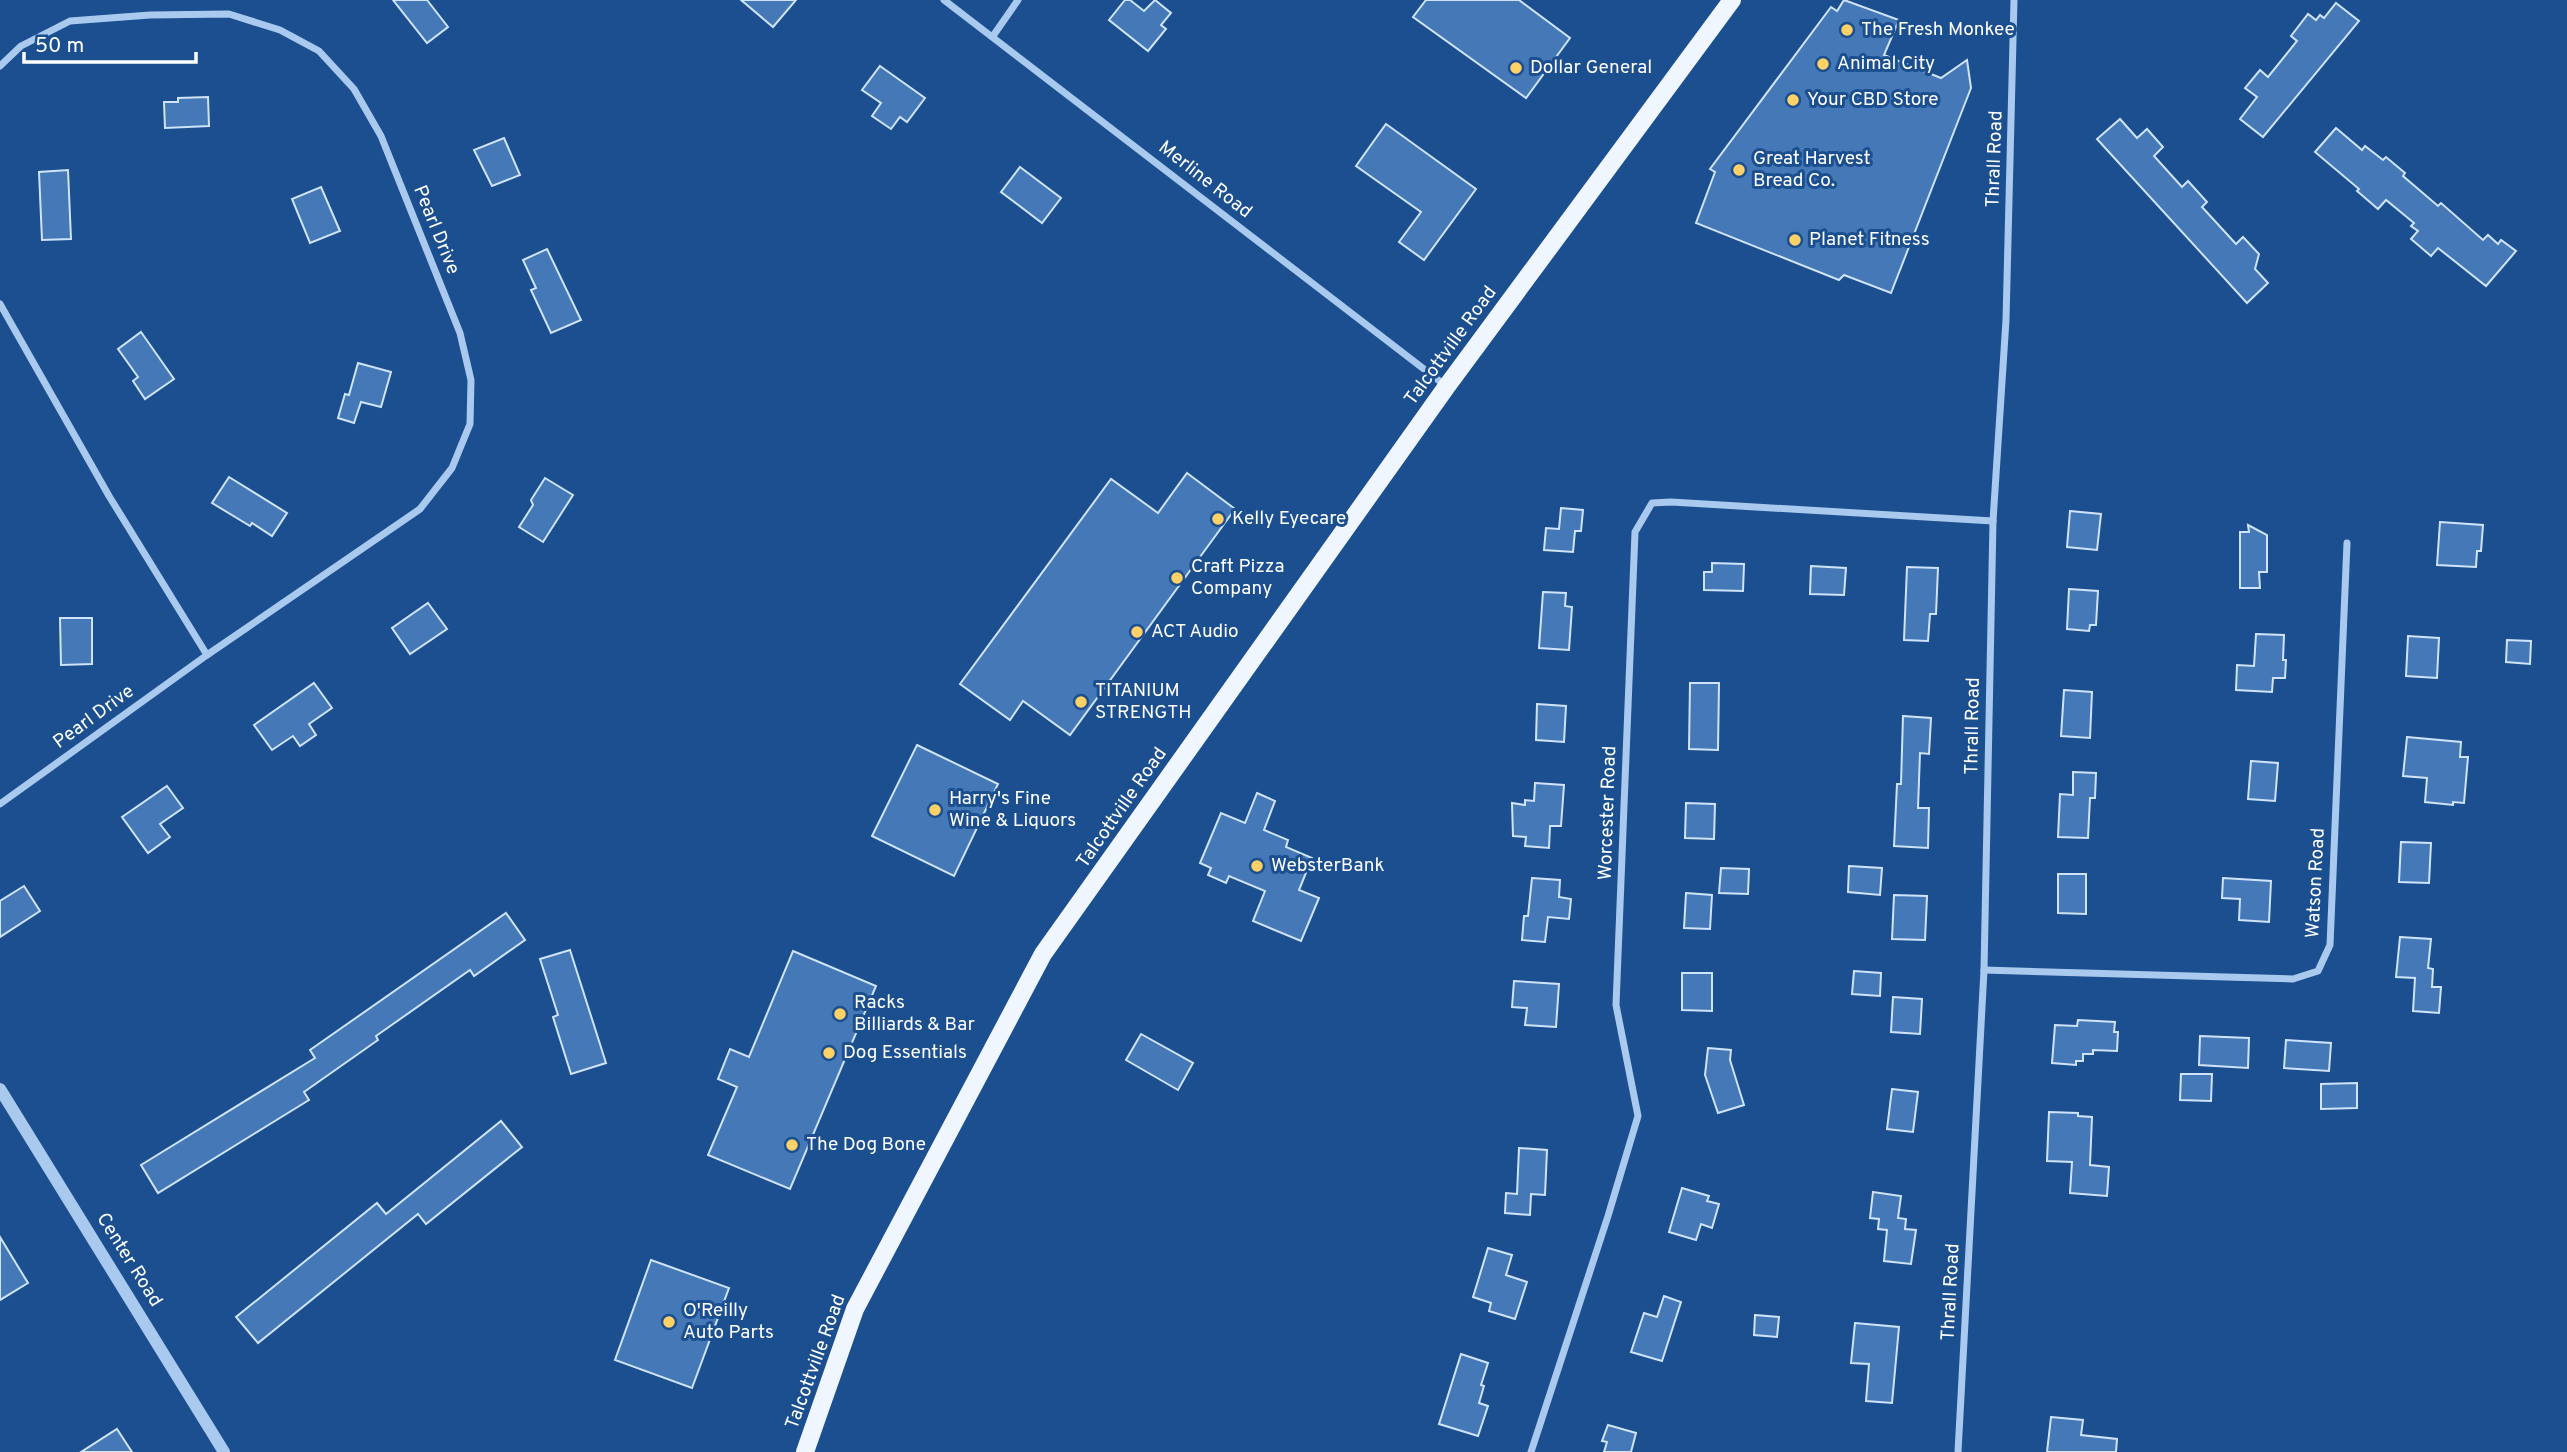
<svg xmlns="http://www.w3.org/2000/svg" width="2567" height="1452" font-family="Overpass,sans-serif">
  <rect width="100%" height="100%" fill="#1b4f8f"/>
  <g fill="#4478b7" stroke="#cfe3fa" stroke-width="2">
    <path d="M393,0H427L448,27L427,43Z"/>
    <path d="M741,0H796L773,27Z"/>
    <path d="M1125,0H1130L1144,11L1155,0L1171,13L1161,25L1166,29L1148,51L1109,20Z"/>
    <path d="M1426,0H1519L1570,38L1526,98L1413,17Z"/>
    <path d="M1844,0L1899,20L1884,55L1941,78L1967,60L1971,88L1891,293L1844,275L1839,280L1696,223L1715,172L1710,169L1831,7L1837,11Z"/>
    <path d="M2336,3L2359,21L2263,137L2240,119L2257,97L2245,88L2260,70L2268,77L2297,41L2291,36L2308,14L2316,20L2320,15L2324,18Z"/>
    <path d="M880,66L925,98L907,122L900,117L891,129L872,116L881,103L862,90Z"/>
    <path d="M208,97L209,126L165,128L164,102H178V98Z"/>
    <path d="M2120,119L2137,138L2147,129L2163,147L2154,156L2182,187L2188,181L2207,202L2202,207L2236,244L2243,237L2259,254L2255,269L2268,283L2247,303L2097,139Z"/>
    <path d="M1386,124L1476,189L1424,260L1399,242L1421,212L1356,166Z"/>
    <path d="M2336,128L2362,150L2365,146L2383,160L2386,157L2405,173L2403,176L2438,206L2441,203L2483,240L2488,235L2498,244L2501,240L2516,251L2486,286L2438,248L2431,256L2411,239L2418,231L2411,226L2414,223L2386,200L2378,209L2357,191L2359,189L2315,152Z"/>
    <path d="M504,138L520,175L492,186L474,150Z"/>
    <path d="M1020,167L1061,198L1042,223L1001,192Z"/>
    <path d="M68,170L71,239L42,240L39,172Z"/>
    <path d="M321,187L340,231L310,243L292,199Z"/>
    <path d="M547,249L581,320L551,333L531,290L536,288L523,260Z"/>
    <path d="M141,332L174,379L145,399L133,381L138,377L118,349Z"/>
    <path d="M358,363L391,372L381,407L361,402L354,423L338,418L345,394L349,395Z"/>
    <path d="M1187,473L1235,509L1070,735L1023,701L1010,720L960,684L1111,479L1158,513Z"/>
    <path d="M229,477L287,513L272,536L252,523L250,526L212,503Z"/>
    <path d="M545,478L573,495L543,542L519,527L533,505L531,500Z"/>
    <path d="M1561,508L1583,510L1581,531H1575L1573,552L1544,550L1546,528L1559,529Z"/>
    <path d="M2070,511L2101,514L2097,550L2067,547Z"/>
    <path d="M2440,522L2483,525L2481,551H2477L2476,567L2437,565Z"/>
    <path d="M2248,525L2267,535V572H2259L2260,588H2240V532H2249Z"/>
    <path d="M1712,563L1744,564L1743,591L1704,590V572H1712Z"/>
    <path d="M1811,566L1846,568L1844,595L1810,594Z"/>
    <path d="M1907,567L1938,568L1936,614H1930L1928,641L1904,640Z"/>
    <path d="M2069,589L2098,591L2096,625H2090L2089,631L2067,629Z"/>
    <path d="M1543,592L1566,593L1565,606L1572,607L1569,650L1539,648Z"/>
    <path d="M428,603L447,629L410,654L392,628Z"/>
    <path d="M60,618H92V664L61,665Z"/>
    <path d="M2256,634L2284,635L2283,660H2286L2285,678H2273L2272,692L2236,690L2237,665L2254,666Z"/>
    <path d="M2408,636L2439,638L2437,678L2406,676Z"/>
    <path d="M2507,640L2531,641L2530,664L2506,662Z"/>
    <path d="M314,683L332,708L309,724L316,735L300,746L293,736L272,750L254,725Z"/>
    <path d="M1690,683H1719L1718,750L1689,749Z"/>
    <path d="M2064,690L2092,692L2090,738L2061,736Z"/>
    <path d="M1537,704L1566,706L1564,742L1536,740Z"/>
    <path d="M1903,716L1931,718L1929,754L1920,753L1918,808H1929L1928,848L1894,846L1897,784H1901Z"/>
    <path d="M2407,737L2461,742L2460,757H2468L2464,803L2453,802V805L2425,802L2427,778L2403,776Z"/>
    <path d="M917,745L998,784L954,876L872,836Z"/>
    <path d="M2251,761L2278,763L2275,801L2248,799Z"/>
    <path d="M2073,772L2096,773L2095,798H2090L2088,838L2058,837L2060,794L2073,795Z"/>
    <path d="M1535,783L1564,785L1561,826H1550L1549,848L1525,846L1526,837L1513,836L1512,803L1525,805V800L1534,801Z"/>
    <path d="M167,786L183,808L160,824L170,837L148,853L122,817Z"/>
    <path d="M1257,793L1275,801L1264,830L1288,840L1286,847L1312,858L1299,890L1319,898L1301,941L1253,921L1265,891L1229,876L1226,883L1208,875L1211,868L1200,863L1221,813L1245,823Z"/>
    <path d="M1686,803L1715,804L1714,839L1685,838Z"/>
    <path d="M2401,842L2431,843L2429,883L2399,882Z"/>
    <path d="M1849,866L1882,868L1880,895L1848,892Z"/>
    <path d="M1721,868L1749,869L1748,894L1719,893Z"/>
    <path d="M2058,874H2086V914L2058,913Z"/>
    <path d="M1532,878L1560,880L1559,897L1571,899L1569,919L1548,917L1545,942L1522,940L1524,916H1528Z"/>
    <path d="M2223,878L2271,881L2269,922L2239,920L2240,899L2222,898Z"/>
    <path d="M24,886L40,911L0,937V901Z"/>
    <path d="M1686,893L1712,895L1710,929L1684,928Z"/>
    <path d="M1894,895L1927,896L1925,940L1892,939Z"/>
    <path d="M506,913L525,940L474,976L470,970L376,1036L378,1040L304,1092L309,1100L158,1193L141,1165L315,1058L310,1050Z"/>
    <path d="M2400,937L2431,939L2428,968L2433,969L2432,987H2441L2439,1013L2413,1011L2415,978L2396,977Z"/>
    <path d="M570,950L606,1063L571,1074L553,1017L558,1015L540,959Z"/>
    <path d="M793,951L876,986L790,1189L708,1155L737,1087L718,1079L730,1049L749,1057Z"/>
    <path d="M1854,971L1881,973L1880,996L1852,994Z"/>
    <path d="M1682,973H1712V1011L1682,1010Z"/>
    <path d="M1514,981L1559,984L1556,1027L1525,1025L1527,1008L1512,1007Z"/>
    <path d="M1893,997L1922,999L1920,1034L1891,1032Z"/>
    <path d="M2078,1020L2115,1022L2114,1032H2118L2117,1051L2093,1050V1054H2083V1061H2076V1065L2052,1063L2055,1025L2077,1026Z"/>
    <path d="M1141,1034L1193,1063L1178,1090L1126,1060Z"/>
    <path d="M2200,1036L2249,1038L2248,1068L2199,1065Z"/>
    <path d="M2286,1040L2331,1043L2329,1071L2284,1068Z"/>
    <path d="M1708,1048L1731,1050L1730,1060L1744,1105L1718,1113L1705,1075Z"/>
    <path d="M2181,1074H2212L2211,1101L2180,1100Z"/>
    <path d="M2357,1083V1108L2321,1109V1084Z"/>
    <path d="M1892,1089L1918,1092L1913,1132L1887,1129Z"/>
    <path d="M2049,1112L2078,1113V1116L2092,1117L2090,1165L2109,1167L2107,1196L2070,1193L2072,1162L2047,1161Z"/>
    <path d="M501,1121L522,1147L426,1224L418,1214L258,1343L236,1317L377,1203L386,1214Z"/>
    <path d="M1519,1148L1547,1150L1545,1195L1531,1194L1530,1215L1505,1213L1506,1193L1517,1194Z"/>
    <path d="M1682,1188L1709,1196L1707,1201L1719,1204L1712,1228L1701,1224L1696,1240L1669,1232Z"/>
    <path d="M1873,1192L1901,1196L1898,1218L1906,1219L1905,1229L1916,1230L1911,1264L1884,1261L1887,1230L1878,1229L1879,1219L1870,1218Z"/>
    <path d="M0,1237L28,1283L0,1300Z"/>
    <path d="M1488,1248L1512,1255L1506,1275L1527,1282L1515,1319L1489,1311L1491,1303L1473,1297Z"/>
    <path d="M651,1260L729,1288L692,1388L615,1360Z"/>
    <path d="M1664,1296L1681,1302L1662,1361L1631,1352L1644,1313L1657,1317Z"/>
    <path d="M1755,1315L1779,1317L1777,1337L1754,1335Z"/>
    <path d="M1855,1323L1899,1327L1892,1403L1866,1401L1869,1364L1851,1363Z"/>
    <path d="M1461,1354L1488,1363L1481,1385L1484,1386L1479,1403L1488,1406L1478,1436L1439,1424Z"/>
    <path d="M2051,1417L2083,1420L2081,1435L2117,1439L2116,1452H2047Z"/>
    <path d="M1608,1425L1636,1433L1631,1452H1604L1607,1442L1602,1441Z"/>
    <path d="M117,1429L132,1452H81Z"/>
  </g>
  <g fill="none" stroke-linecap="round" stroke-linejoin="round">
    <g stroke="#a9c9ee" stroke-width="7">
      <path d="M944,0L1446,386"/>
      <path d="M993,36L1018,0"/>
      <path d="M0,66L21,46L70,21L150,15L229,14L280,30L319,51L354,89L381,136L460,333L471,380L470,424L452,468L420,509L207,655L109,496L0,304"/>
      <path d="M0,804L207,655"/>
      <path d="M1984,970L2293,979L2318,971L2330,945L2347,543"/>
      <path d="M1531,1452L1608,1216L1638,1116L1616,1005L1635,532L1652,503L1671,502L1993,521"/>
      <path d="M1958,1452L1984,970L1993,521L2006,320L2014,0"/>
    </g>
    <path stroke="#a9c9ee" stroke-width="12" d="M0,1089L224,1452"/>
    <path stroke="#f0f6ff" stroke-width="18" d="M805,1452L855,1309L1043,954L1447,386L1732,0"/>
  </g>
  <g fill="#ffd166" stroke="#1b4f8f" stroke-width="2.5">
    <circle cx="1847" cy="30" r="7"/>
    <circle cx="1823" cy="64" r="7"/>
    <circle cx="1516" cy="68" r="7"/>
    <circle cx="1793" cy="100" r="7"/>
    <circle cx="1739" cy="170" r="7"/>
    <circle cx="1795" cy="240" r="7"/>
    <circle cx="1218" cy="519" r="7"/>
    <circle cx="1177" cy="578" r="7"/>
    <circle cx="1137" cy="632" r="7"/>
    <circle cx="1081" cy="702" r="7"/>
    <circle cx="935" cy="810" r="7"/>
    <circle cx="1257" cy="866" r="7"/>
    <circle cx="840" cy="1014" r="7"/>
    <circle cx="829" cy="1053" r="7"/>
    <circle cx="792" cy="1145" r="7"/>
    <circle cx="669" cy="1322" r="7"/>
  </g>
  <g text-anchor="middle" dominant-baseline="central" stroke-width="6" stroke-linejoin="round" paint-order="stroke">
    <g font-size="19" fill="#fff" stroke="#1b4f8f" text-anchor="start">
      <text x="1861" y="30">The Fresh Monkee</text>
      <text x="1837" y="64">Animal City</text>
      <text x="1530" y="68">Dollar General</text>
      <text x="1807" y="100">Your CBD Store</text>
      <text x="1753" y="159">Great Harvest<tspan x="1753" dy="22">Bread Co.</tspan></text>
      <text x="1809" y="240">Planet Fitness</text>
      <text x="1232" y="519">Kelly Eyecare</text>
      <text x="1191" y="567">Craft Pizza<tspan x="1191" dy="22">Company</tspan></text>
      <text x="1151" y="632">ACT Audio</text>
      <text x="1095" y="691">TITANIUM<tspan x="1095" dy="22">STRENGTH</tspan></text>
      <text x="949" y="799">Harry's Fine<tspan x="949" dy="22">Wine &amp; Liquors</tspan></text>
      <text x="1271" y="866">WebsterBank</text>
      <text x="854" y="1003">Racks<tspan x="854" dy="22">Billiards &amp; Bar</tspan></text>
      <text x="843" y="1053">Dog Essentials</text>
      <text x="806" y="1145">The Dog Bone</text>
      <text x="683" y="1311">O'Reilly<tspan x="683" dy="22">Auto Parts</tspan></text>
    </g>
    <g font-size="19" fill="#fff" stroke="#1b4f8f">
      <text transform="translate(1995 159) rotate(-88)">Thrall Road</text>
      <text transform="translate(1205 180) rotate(38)">Merline Road</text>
      <text transform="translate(436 230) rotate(68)">Pearl Drive</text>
      <text transform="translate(1451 346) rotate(-54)">Talcottville Road</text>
      <text transform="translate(94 717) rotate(-36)">Pearl Drive</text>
      <text transform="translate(1973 726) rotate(-89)">Thrall Road</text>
      <text transform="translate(1122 808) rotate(-55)">Talcottville Road</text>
      <text transform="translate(1608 813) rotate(-88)">Worcester Road</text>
      <text transform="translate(2316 883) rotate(-87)">Watson Road</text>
      <text transform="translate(129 1260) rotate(58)">Center Road</text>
      <text transform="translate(1951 1292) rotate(-87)">Thrall Road</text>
      <text transform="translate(816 1362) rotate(-70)">Talcottville Road</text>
    </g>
  </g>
  <path d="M24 52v10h172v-10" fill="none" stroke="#ffffff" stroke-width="3.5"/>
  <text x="35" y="52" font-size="21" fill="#ffffff" stroke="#1b4f8f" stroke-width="5" paint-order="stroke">50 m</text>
</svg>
